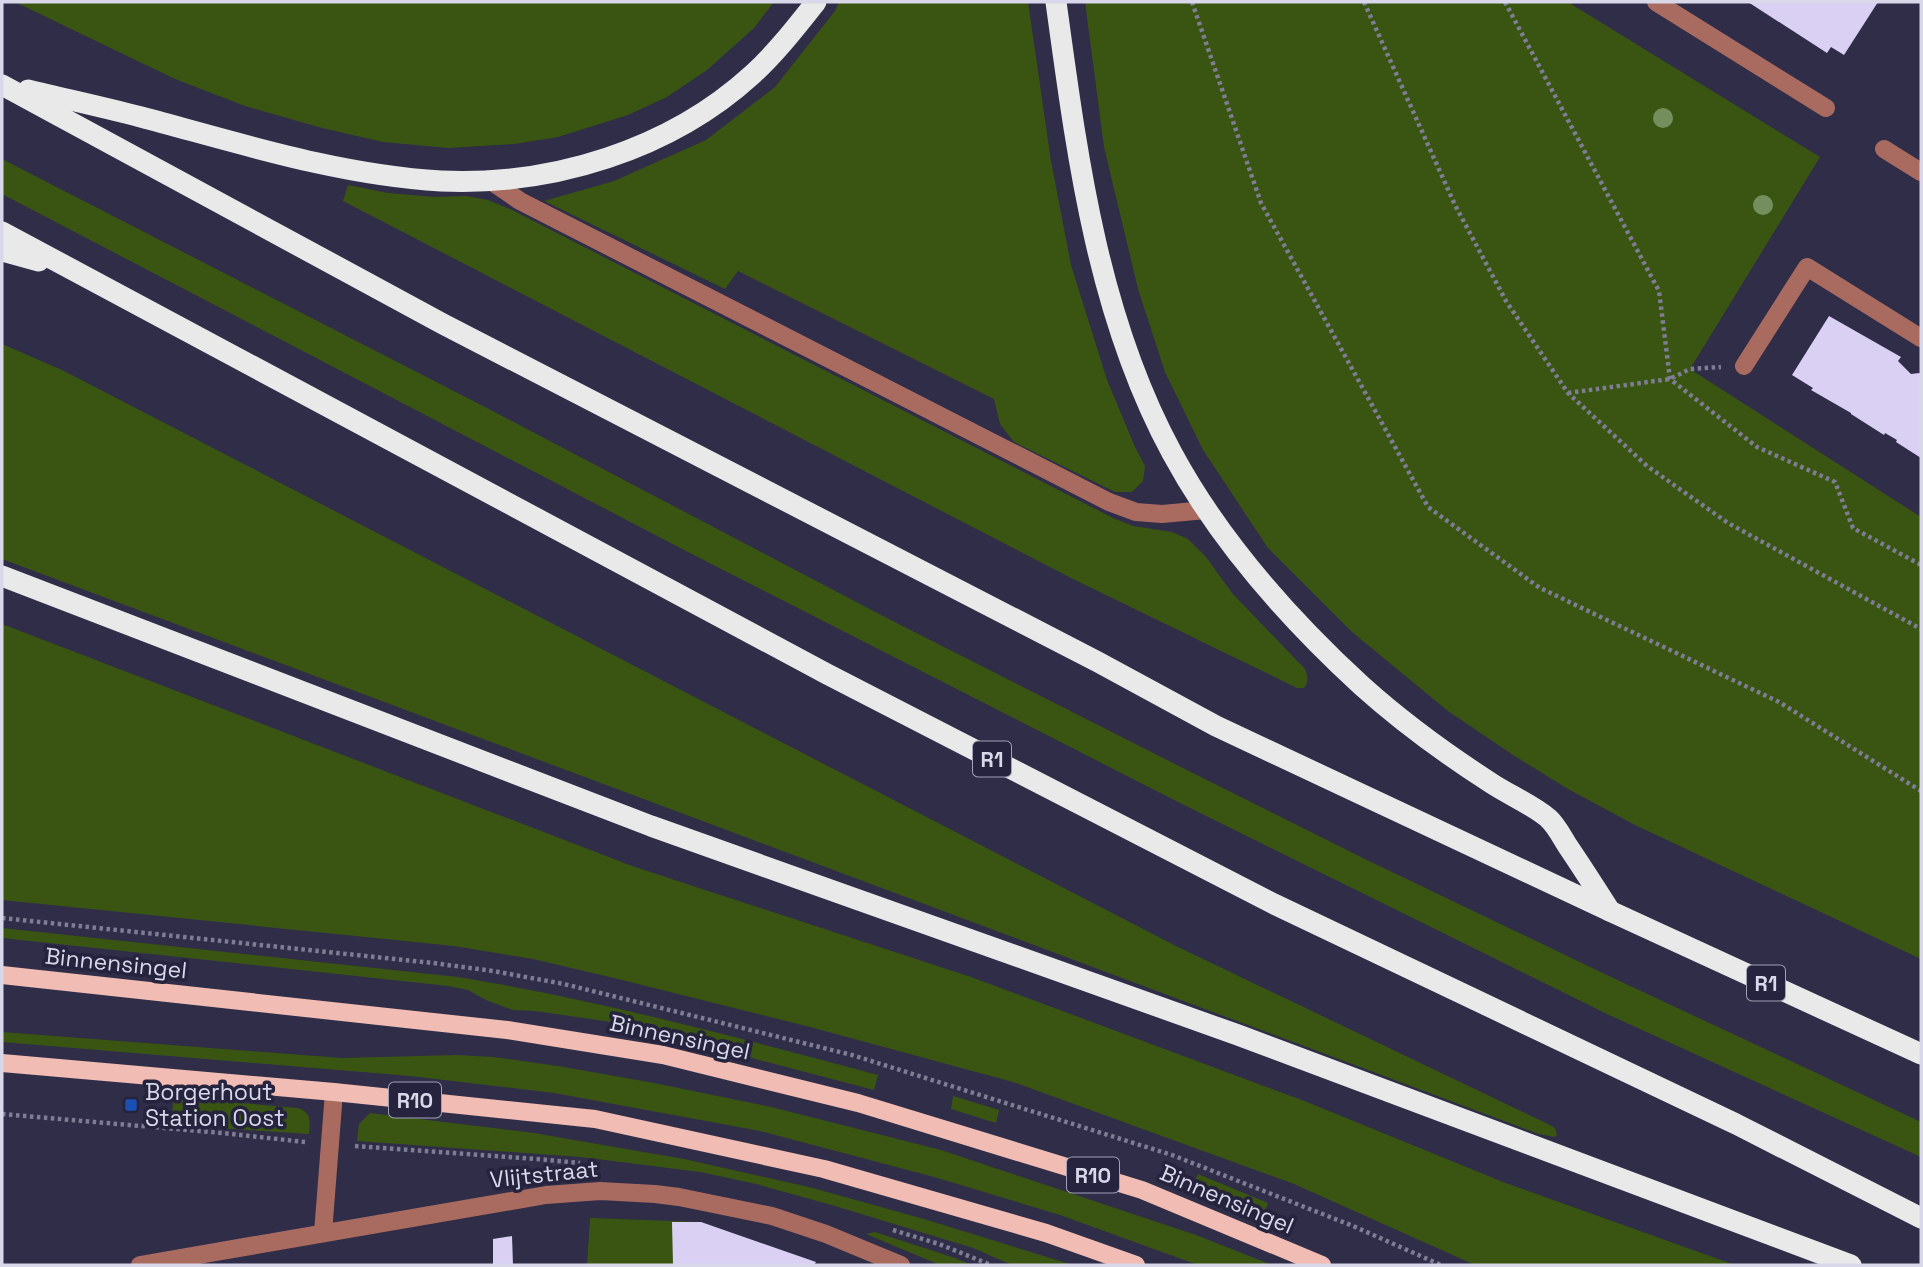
<svg xmlns="http://www.w3.org/2000/svg" width="1923" height="1267" viewBox="0 0 1923 1267" font-family="'Space Grotesk',sans-serif">
	<style>
		.green { fill: #3a5512 }
		.building { fill: #d9d0f3 }
		.lines { fill: none; stroke-linecap: round; stroke-linejoin: round }
		.path { stroke: #7e7d94; stroke-width: 4.5; stroke-dasharray: 3.5 3.5; stroke-linecap: butt }
		.minor { stroke: #a96b60; stroke-width: 18 }
		.major { stroke: #f0bcb3; stroke-width: 18 }
		.highway { stroke: #e9e9e9; stroke-width: 21 }
		.tree { fill: #748f5d }
		.transit-dot { fill: #1a4fb4; stroke: #25233d; stroke-width: 2.5 }
		.labels { text-anchor: middle; dominant-baseline: central; stroke-width: 7; stroke-linejoin: round; paint-order: stroke }
		.shield { fill: #25233d; stroke: #a2a2b6; stroke-width: 2 }
		.shield-label { font-size: 21px; font-weight: bold; fill: #d8d8ea }
		.street-label { font-size: 23px; fill: #d8d8ea; stroke: #25233d }
		.poi-label { font-size: 23px; fill: #d8d8ea; stroke: #25233d; text-anchor: start }
	</style>
	<rect width="100%" height="100%" fill="#2f2d48"/>
	<g class="green">
		<polygon points="15,2 774,2 754,28 707,70 667,97 628,115 558,137 514,144 448,148 383,142 322,128 245,106 175,79"/>
		<polygon points="839,2 1028,2 1051,161 1071,265 1107,380 1135,447 1145,466 1143,481 1132,492 1115,492 1014,442 1000,424 994,399 738,271 725,289 544,201 614,181 706,140 775,87 835,11"/>
		<polygon points="1085,2 1571,2 1571,4 1820,157 1690,369 1921,517 1921,959 1635,825 1568,789 1513,755 1448,711 1352,632 1268,548 1203,450 1165,372 1138,289 1104,147"/>
		<polygon points="2,159 485,407 881,615 1185,769 1367,860 1609,976 1921,1122 1921,1157 1607,1014 1180,803 686,551 2,194"/>
		<path d="M348,185L388,193L435,197L466,196L488,200L512,210L1111,517L1133,526L1172,532L1188,539L1206,557L1232,593L1305,669C1308,677 1309,682 1304,688H1297L1071,578L343,201Z"/>
		<polygon points="2,344 62,370 1176,946 1548,1124 1555,1128 1557,1135 1555,1137 1539,1134 2,559"/>
		<polygon points="2,624 632,866 971,977 1307,1102 1503,1182 1735,1265 1475,1265 1294,1184 1013,1082 810,1027 618,979 533,959 454,946 2,900"/>
		<path d="M2,928L458,977C600,1000 739,1038 878,1075L874,1090L755,1059L722,1044L632,1025L535,1011L513,1010L486,1000L468,990L448,986L2,938Z"/>
		<polygon points="2,1032 342,1058 457,1055 493,1057 558,1066 654,1083 767,1106 941,1150 1196,1235 1272,1265 1198,1265 1060,1215 934,1177 760,1131 554,1093 410,1076 2,1042"/>
		<polygon points="953,1096 999,1110 996,1123 951,1109"/>
		<path d="M173,1097L298,1108C312,1113 310,1121 309,1134L172,1125Z"/>
		<polygon points="370,1113 534,1133 684,1159 809,1187 924,1219 1073,1265 1012,1265 973,1248 835,1206 756,1184 700,1172 581,1157 357,1141 359,1124"/>
		<polygon points="1198,1174 1268,1203 1263,1216 1192,1188"/>
		<polygon points="590,1218 701,1222 819,1265 587,1265"/>
		<polygon points="875,1232 955,1258 971,1265 940,1265 866,1234"/>
	</g>
	<g class="building">
		<polygon points="1748,2 1878,2 1844,55 1831,47 1827,53"/>
		<polygon points="1829,316 1901,357 1898,361 1911,374 1919,373 1921,374 1921,458 1896,442 1897,440 1885,433 1884,435 1851,414 1851,413 1811,390 1813,388 1792,375"/>
		<polygon points="672,1222 701,1222 816,1262 814,1265 673,1265"/>
		<polygon points="512,1236 513,1265 493,1265 493,1239"/>
	</g>
	<g class="lines">
		<g class="path">
			<polyline points="1192,2 1261,203 1428,507 1540,588 1779,702 1921,791"/>
			<polyline points="1364,2 1455,205 1506,301 1568,393 1647,466 1728,523 1921,629"/>
			<polyline points="1505,2 1659,291 1670,379 1757,447 1835,482 1853,528 1921,565"/>
			<polyline points="1568,393 1670,379 1690,369 1721,367"/>
			<polyline points="2,918 433,963 493,971 564,984 852,1055 1172,1155 1353,1226 1441,1265"/>
			<polyline points="2,1114 222,1133 305,1142"/>
			<polyline points="355,1146 537,1159 580,1163"/>
			<polyline points="893,1230 939,1244 991,1265"/>
		</g>
		<g class="minor">
			<polyline points="1656,2 1826,108"/>
			<polyline points="1884,149 1921,172"/>
			<polyline points="488,179 520,201 1109,502 1136,512 1162,514 1206,510"/>
			<polyline points="1744,366 1807,267 1921,338"/>
			<polyline points="323,1233 334,1092"/>
			<polyline points="140,1265 546,1195 600,1191 655,1194 679,1197 772,1216 826,1234 901,1265"/>
		</g>
		<g class="major">
			<polyline points="2,975 507,1030 663,1055 858,1103 1142,1190 1322,1265"/>
			<polyline points="2,1063 334,1092 595,1119 824,1169 1046,1233 1136,1265"/>
		</g>
		<g class="highway">
			<path d="M1056,2C1077,155 1097,315 1172,453C1220,542 1288,618 1362,686C1402,722 1446,754 1491,783C1509,795 1531,804 1548,818C1556,825 1562,837 1567,845C1582,867 1596,889 1610,911"/>
			<polyline points="2,85 443,324 1098,662 1216,726 1612,912 1921,1054"/>
			<path d="M28,90C65,99 103,107 141,117C239,143 338,175 441,181C552,186 670,150 753,74C777,52 796,27 816,2"/>
			<polyline points="2,232 827,674 1274,904 1736,1124 1921,1218"/>
			<polyline points="2,251 39,261"/>
			<polyline points="2,576 651,826 1238,1035 1851,1265"/>
		</g>
	</g>
	<g class="tree">
		<circle cx="1663" cy="118" r="10"/>
		<circle cx="1763" cy="205" r="10"/>
	</g>
	<rect class="transit-dot" x="124" y="1098" width="14" height="14" rx="3.5"/>
	<g class="labels">
		<g class="shield">
			<rect x="973" y="741.5" width="38" height="35" rx="5"/>
			<rect x="1747" y="965.5" width="38" height="35" rx="5"/>
			<rect x="389" y="1082.5" width="52" height="35" rx="5"/>
			<rect x="1067" y="1157.5" width="52" height="35" rx="5"/>
		</g>
		<g class="shield-label">
			<text x="992" y="759">R1</text>
			<text x="1766" y="983">R1</text>
			<text x="415" y="1100">R10</text>
			<text x="1093" y="1175">R10</text>
		</g>
		<g class="street-label">
			<text transform="translate(116 963) rotate(6)">Binnensingel</text>
			<text transform="translate(680 1037) rotate(12)">Binnensingel</text>
			<text transform="translate(544 1174) rotate(-6)">Vlijtstraat</text>
			<text transform="translate(1227 1199) rotate(23)">Binnensingel</text>
		</g>
		<g class="poi-label">
			<text x="145" y="1092">Borgerhout<tspan x="145" dy="26">Station Oost</tspan></text>
		</g>
	</g>
	<rect width="1923" height="1267" fill="none" stroke="#d8d8ea" stroke-width="7"/>
</svg>
